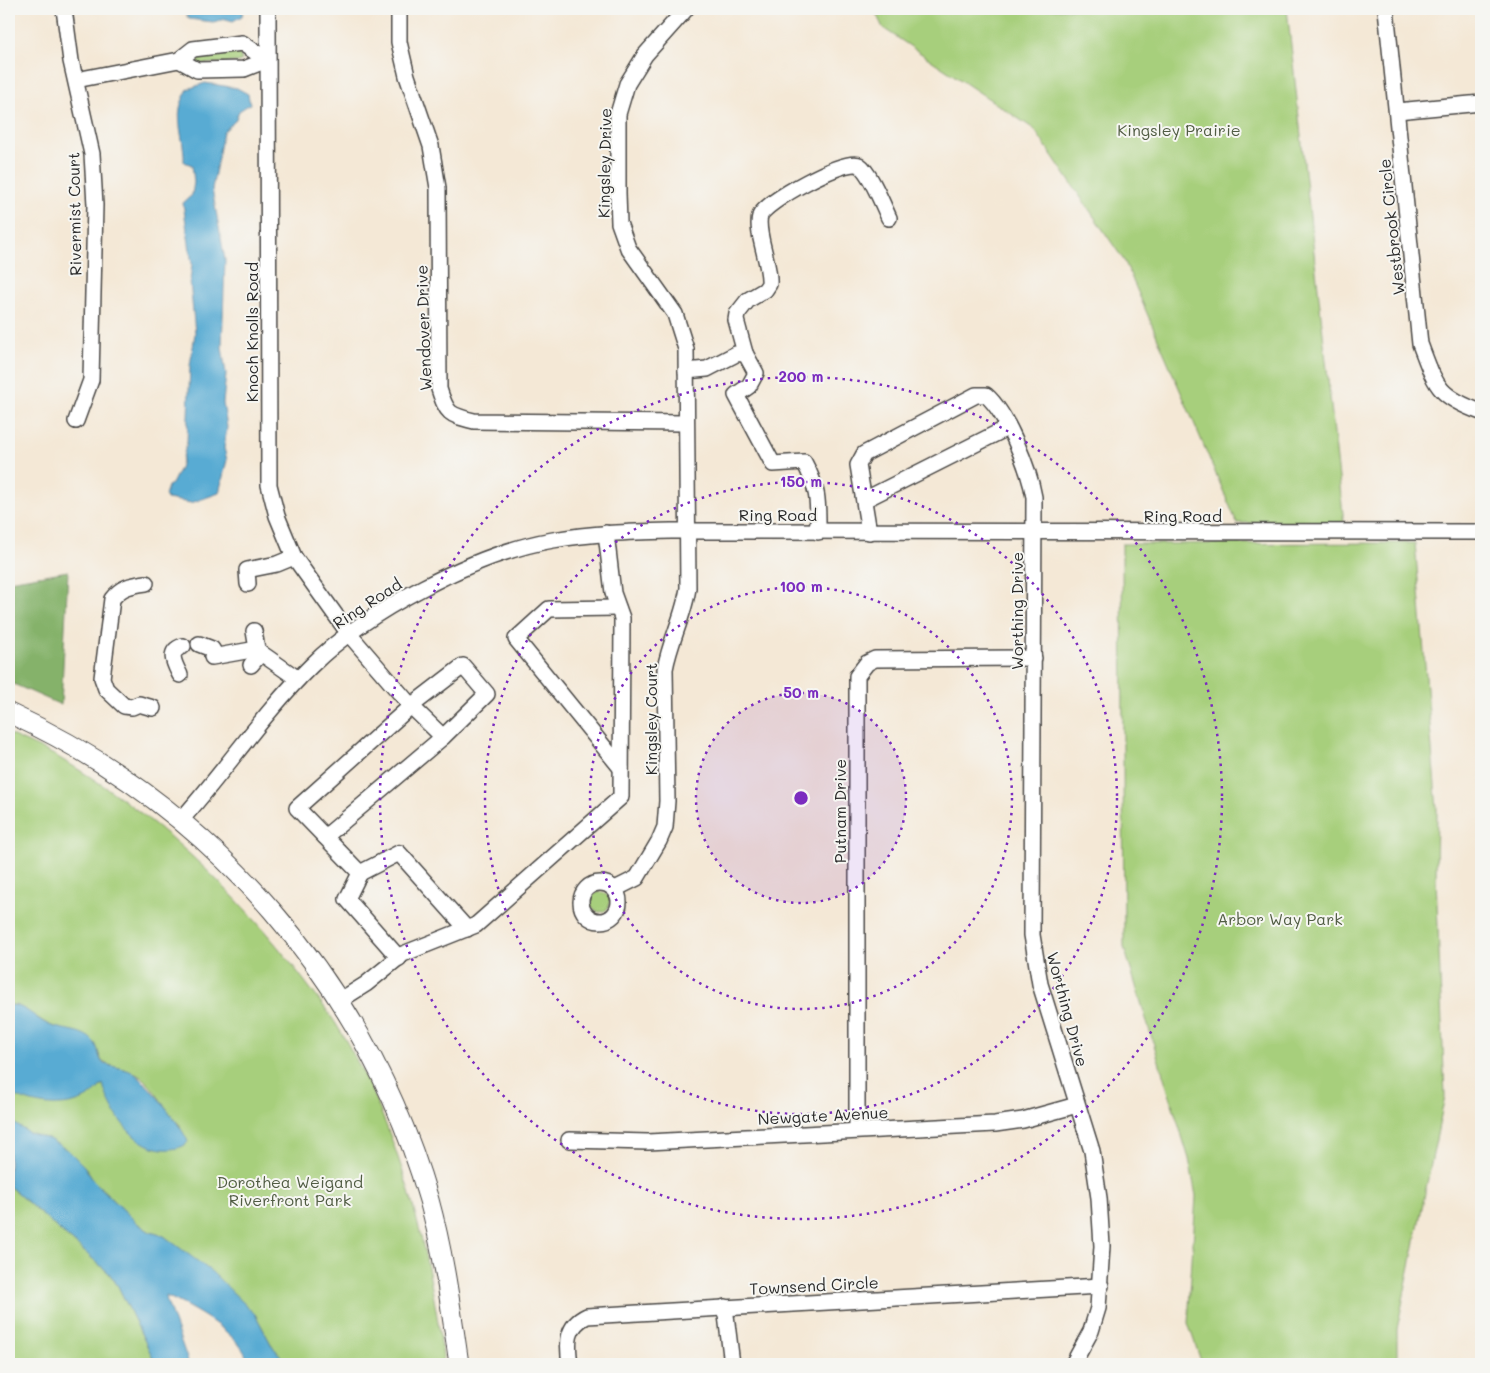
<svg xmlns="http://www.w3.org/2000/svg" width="1490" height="1373" viewBox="0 0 1490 1373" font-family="Mali,sans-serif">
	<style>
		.green { fill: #a7cf7b; stroke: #697d53 }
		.forest { fill: #85b26b; stroke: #586e4b }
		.water { fill: #58abd3; stroke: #426b7f }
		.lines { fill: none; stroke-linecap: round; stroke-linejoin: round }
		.minor-casing { stroke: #494745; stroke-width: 18 }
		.major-casing { stroke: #494745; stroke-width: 21 }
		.minor { stroke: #fff; stroke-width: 15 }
		.major { stroke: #fff; stroke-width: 19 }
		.ring { fill: none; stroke: #7b2cbf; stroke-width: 2.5; stroke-dasharray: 2.5 5 }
		.labels { text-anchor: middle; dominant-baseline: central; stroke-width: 4; stroke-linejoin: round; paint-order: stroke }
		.park-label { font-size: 16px; fill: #505c43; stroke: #f6f6f2 }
		.street-label { font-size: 16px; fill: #2b2b2b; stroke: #f6f6f2 }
		.centre { fill: #7b2cbf; stroke: #f6f6f2; stroke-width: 2.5 }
		.ring-label { font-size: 15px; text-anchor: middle; font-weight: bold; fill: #7b2cbf; stroke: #f6f6f2; stroke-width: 4; stroke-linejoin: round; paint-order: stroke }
	</style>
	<rect width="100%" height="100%" fill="#f6f6f2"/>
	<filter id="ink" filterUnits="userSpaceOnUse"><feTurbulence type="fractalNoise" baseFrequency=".02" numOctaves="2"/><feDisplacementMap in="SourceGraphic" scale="10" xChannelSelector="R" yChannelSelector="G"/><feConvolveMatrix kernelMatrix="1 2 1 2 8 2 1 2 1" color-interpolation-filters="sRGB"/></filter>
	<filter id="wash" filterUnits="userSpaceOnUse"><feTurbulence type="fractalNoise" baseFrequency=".0096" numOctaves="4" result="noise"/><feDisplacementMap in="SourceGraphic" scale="20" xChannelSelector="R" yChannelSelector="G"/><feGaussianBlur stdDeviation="1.12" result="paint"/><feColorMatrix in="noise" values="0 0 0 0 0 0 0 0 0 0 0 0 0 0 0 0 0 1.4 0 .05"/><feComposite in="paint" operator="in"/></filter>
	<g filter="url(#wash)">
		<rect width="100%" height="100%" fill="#f4e8d6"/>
		<g class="green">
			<polygon points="874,9 1287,9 1344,523 1237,523 1125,262 1034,129 883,28"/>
			<polygon points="238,51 242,60 238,62 201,64 194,61 193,57 195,54"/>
			<polygon points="1415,543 1437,810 1436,879 1445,1096 1397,1329 1397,1364 1202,1364 1188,1323 1196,1196 1189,1159 1124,947 1122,544"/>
			<path d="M9,734C24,741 41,748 56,756C152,811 237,891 303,979C314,994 327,1009 336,1024C399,1126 429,1247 444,1364H288L272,1346L255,1314L164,1236L150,1232L137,1223L93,1180L84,1166L49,1139L29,1133L9,1120V1090L84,1098L95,1092L104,1083L181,1126C165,1111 156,1087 138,1075C130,1070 104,1065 102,1061C99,1056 97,1048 95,1043L49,1025L17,1005H9Z"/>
			<circle cx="600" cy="902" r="10"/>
			<polygon points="9,1186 109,1273 118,1286 156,1364 9,1364"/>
		</g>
		<polygon class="forest" points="68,571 61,705 9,682 9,581"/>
		<g class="water">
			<polygon points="182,9 244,9 242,16 233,21 226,19 213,22 189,19"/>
			<path d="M205,83L237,88L248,94L250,104L239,111L235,121L223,132L212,189L225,260L222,347L226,374L223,403L227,427L224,448L227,460L219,493L191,503L167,499L165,495L168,486L172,484L180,468L187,442L190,366L195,333L190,281L192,264L183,203L192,195L194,182L192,165L184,162C185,144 177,126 180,108C181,102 185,95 188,89Z"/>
			<path d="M9,1005C26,1005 34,1018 49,1025C63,1031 84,1029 94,1042C99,1048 98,1058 103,1063C106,1066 125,1068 132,1072C145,1079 183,1127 188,1142C184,1147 178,1148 171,1149C137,1153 110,1113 103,1084C100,1086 98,1089 95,1092C72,1112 32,1107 9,1092Z"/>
			<path d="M9,1120L29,1133L49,1139L69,1151L84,1166L93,1180L137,1223L150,1232L164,1236L212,1272L255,1314L272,1346L288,1364H248C247,1337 189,1306 166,1296L167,1302L189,1364H156L118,1286L109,1273L9,1186Z"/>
		</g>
	</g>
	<g filter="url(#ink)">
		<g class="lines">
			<defs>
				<g id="minor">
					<polyline points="64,9 71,61 92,154 95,205 91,380 76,421"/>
					<polyline points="268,9 269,485 277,516 294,557 349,634 411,706 297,808 360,873 347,899 399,958"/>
					<path d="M399,9V42L407,76L431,146L438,188L439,389C447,414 449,415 474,421L685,423"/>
					<path d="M1386,9L1420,344C1436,386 1437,396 1481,412"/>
					<polyline points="179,60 197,70 244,69 267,60"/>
					<polyline points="76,80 179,60 193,49 242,43 267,60"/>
					<polyline points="1397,111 1481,103"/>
					<path d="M745,353L736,320L737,314L748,300L765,290L769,284C771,265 755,232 760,216C763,203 846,157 859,165C870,172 883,205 889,218"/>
					<path d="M686,371L707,369L736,354L745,353L756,373L749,386L736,395L773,464L804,462C819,490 818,501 818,532"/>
					<polyline points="864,500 1007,428"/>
					<path d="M869,532L858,465L864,454L976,395H986C1007,413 1029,469 1034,497L1032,935L1040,984L1092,1151L1099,1198L1102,1246L1098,1308L1091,1331L1073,1364"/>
					<path d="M146,583C131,585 121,587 112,599L102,678L106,689L124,706L132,707L139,704L153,708"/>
					<polyline points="248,584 247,570 277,564 294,557"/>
					<polyline points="618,608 549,609 516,639 621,768"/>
					<polyline points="254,631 257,649"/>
					<polyline points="199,644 212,649 216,656"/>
					<polyline points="212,657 257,649 261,653"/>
					<polyline points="251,665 261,653 298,679"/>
					<polygon points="463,666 487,694 443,737 411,706"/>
					<path d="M180,675C174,663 167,651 183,646"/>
					<path d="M181,820C226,770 263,713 311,666C366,611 476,553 553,540C592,533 631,532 671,531L1481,532"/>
					<polyline points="325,837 443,737"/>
					<polyline points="360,873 399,853 467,929"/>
					<circle cx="600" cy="902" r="19"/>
					<path d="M615,889L637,878L659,841L665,827L667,801L665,669C670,641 684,616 688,588L686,349L675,314L628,248L619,223L618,193V114L627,84L645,55L686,9"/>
					<polyline points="339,1001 366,984 403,954 476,925 621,797 622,618 613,593 606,533"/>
					<polyline points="857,1130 857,676 867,663 875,659 1034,658"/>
					<polyline points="569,1140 648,1142 995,1124 1023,1120 1077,1105"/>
					<polyline points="725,1307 732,1364"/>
					<path d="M570,1364C567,1343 566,1326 587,1316L1101,1286"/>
				</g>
				<path id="major" d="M9,713C213,807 366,983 429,1200C444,1254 451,1309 459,1364"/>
			</defs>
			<use href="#minor" class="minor-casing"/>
			<use href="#major" class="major-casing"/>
			<use href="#minor" class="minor"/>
			<use href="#major" class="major"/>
		</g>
	</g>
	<circle cx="801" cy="798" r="105" fill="#7b2cbf" fill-opacity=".12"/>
	<g class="ring">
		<circle cx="801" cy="798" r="105"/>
		<circle cx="801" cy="798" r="211"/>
		<circle cx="801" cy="798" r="316"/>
		<circle cx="801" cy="798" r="421"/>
	</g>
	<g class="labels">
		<g class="park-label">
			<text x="1179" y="129">Kingsley Prairie</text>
			<text x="1280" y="918">Arbor Way Park</text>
			<text x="290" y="1181">Dorothea Weigand<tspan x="290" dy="18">Riverfront Park</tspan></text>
		</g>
		<g class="street-label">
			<text transform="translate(604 163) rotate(-89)">Kingsley Drive</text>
			<text transform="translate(74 214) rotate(-91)">Rivermist Court</text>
			<text transform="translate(1391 227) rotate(-96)">Westbrook Circle</text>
			<text transform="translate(423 328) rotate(-92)">Wendover Drive</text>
			<text transform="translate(251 332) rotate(-90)">Knoch Knolls Road</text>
			<text x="778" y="514">Ring Road</text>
			<text x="1183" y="515">Ring Road</text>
			<text transform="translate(367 603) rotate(-33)">Ring Road</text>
			<text transform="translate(1016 611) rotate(-90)">Worthing Drive</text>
			<text transform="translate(650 719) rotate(-90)">Kingsley Court</text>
			<text transform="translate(839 811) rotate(-90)">Putnam Drive</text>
			<text transform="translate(1068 1009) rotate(75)">Worthing Drive</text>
			<text transform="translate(823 1115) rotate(-3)">Newgate Avenue</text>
			<text transform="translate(814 1285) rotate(-3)">Townsend Circle</text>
		</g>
	</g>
	<circle cx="801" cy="798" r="8" class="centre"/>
	<g class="ring-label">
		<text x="801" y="382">200 m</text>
		<text x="801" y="487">150 m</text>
		<text x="801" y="592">100 m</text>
		<text x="801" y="698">50 m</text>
	</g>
	<rect width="1490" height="1373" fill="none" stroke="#f6f6f2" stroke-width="30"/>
</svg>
